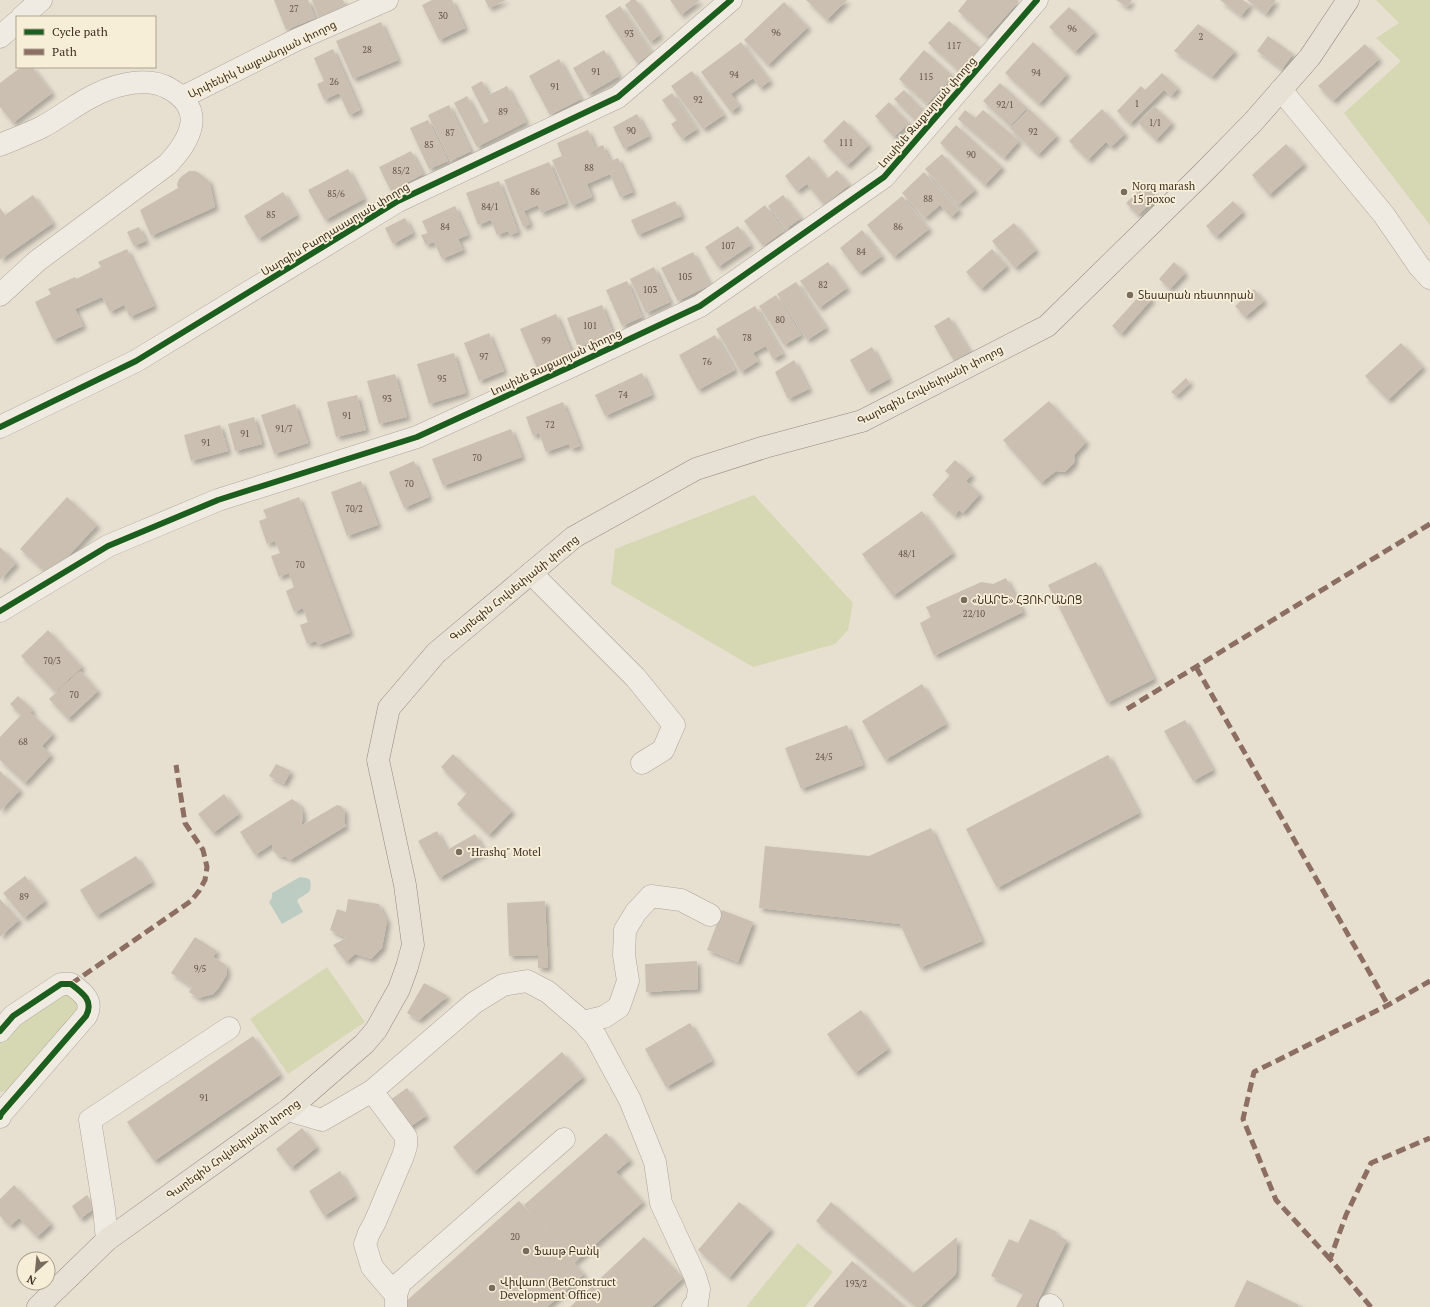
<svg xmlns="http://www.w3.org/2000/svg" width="1430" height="1307" viewBox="0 0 1430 1307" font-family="'PT Serif','Noto Sans Armenian',serif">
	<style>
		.green { fill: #d6d7b3 }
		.water { fill: #bcccc2 }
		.building { fill: #cbbfb2; filter: url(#shadow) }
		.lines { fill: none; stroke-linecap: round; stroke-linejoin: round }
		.minor-casing { stroke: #ada599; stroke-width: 23 }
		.major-casing { stroke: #928b80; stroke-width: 23 }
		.minor { stroke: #efebe3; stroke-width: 22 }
		.major { stroke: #e6e1d4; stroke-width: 22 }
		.quiet { stroke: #8d6e63; stroke-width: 5; stroke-dasharray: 10 5; stroke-linecap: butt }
		.cycleway-casing { stroke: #f7eed8; stroke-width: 8 }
		.cycleway { stroke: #1b5e20; stroke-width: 6 }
		.poi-dot { fill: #786c5e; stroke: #f7eed8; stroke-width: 1.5 }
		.labels { text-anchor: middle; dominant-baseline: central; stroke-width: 3.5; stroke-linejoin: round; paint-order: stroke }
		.number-label { font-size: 9px; fill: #605244 }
		.street-label { font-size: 11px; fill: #3d2e20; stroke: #f7eed8 }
		.poi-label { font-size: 11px; fill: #3d2e20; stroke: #f7eed8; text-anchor: start }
	</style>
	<defs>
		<filter id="shadow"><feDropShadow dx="3.5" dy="3.5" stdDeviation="2" flood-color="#0004"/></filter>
	</defs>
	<rect width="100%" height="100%" fill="#e7e0d1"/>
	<g class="green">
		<polygon points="1376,0 1430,0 1430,225 1344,113 1401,61 1376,38 1399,23"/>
		<polygon points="754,495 853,603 848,630 835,644 753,667 611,584 615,549"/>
		<polygon points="327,967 365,1022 288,1074 250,1019"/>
		<polygon points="69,993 81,1008 52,1043 6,1091 0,1092 0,1041 54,995"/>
		<polygon points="798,1243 833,1272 805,1307 746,1307"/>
	</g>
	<path class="water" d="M300,877L307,878L310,880C313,893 307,893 298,899L297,901L303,912L282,924L269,902L272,898V893Z"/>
	<g class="building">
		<polygon points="275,0 308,0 315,18 286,30 274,0"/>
		<polygon points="312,0 343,0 346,7 319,18"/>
		<polygon points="432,0 452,0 465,28 439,40 422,5"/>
		<polygon points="485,0 506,0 489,8"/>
		<polygon points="631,0 636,0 660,35 650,42 625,5"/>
		<polygon points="670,0 700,0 681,15"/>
		<polygon points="806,0 847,0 827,20"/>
		<polygon points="967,0 1017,0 1019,1 987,37 958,11"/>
		<polygon points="1116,0 1132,0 1127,7"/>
		<polygon points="1220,0 1243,0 1250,5 1241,16"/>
		<polygon points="1247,0 1276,0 1266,14"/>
		<polygon points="784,2 808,27 768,65 744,40"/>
		<polygon points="620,6 652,53 637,63 605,16"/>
		<polygon points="1069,7 1095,32 1075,52 1049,27"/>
		<polygon points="949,21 980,48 959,71 928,43"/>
		<polygon points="381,22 398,60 353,79 336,41"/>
		<polygon points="1198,24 1235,51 1212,77 1174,51"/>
		<polygon points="1268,36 1293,54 1282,69 1257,51"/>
		<polygon points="741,42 770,81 760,88 753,78 731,94 739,106 731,112 701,72"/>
		<polygon points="1033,42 1067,74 1039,104 1005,73"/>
		<polygon points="1365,44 1379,59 1333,101 1318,86"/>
		<polygon points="333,49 360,110 349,115 339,93 324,100 317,84 324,81 314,58"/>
		<polygon points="604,50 619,76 588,94 573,68"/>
		<polygon points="924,50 953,76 927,104 899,79"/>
		<polygon points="559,59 581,99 550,115 529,76"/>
		<polygon points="21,67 32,67 52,93 13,123 0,107 0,83"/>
		<polygon points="692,71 724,115 703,129 671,86"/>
		<polygon points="1162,73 1178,88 1171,96 1164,90 1130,124 1117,111 1141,86 1145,90"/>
		<polygon points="482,81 489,95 507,86 526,122 477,147 454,103 467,96 482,125 489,121 471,87"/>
		<polygon points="1000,83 1027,108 1010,126 983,101"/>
		<polygon points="904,90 925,112 916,121 894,99"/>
		<polygon points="672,93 697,129 682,139 671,124 677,120 662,100"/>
		<polygon points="889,102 909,123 894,137 875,116"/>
		<polygon points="449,105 471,151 450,161 428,115"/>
		<polygon points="1154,106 1172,123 1156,140 1138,123"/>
		<polygon points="1029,109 1057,136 1038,155 1010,128"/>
		<polygon points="1102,109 1125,134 1111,147 1106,142 1088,160 1069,141"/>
		<polygon points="965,110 975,118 983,110 1019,141 1004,158 958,119"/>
		<polygon points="637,114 649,136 624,149 613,127"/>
		<polygon points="428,120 448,161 429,169 410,128"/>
		<polygon points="844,120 869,145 847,166 823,141"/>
		<polygon points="956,125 1002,167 985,185 940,143"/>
		<polygon points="588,130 595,148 603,145 610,161 618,158 633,192 620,197 610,174 587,184 592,197 572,206 552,160 562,156 557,143"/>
		<polygon points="1286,144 1304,164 1269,195 1252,175"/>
		<polygon points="411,151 423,174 391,191 379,167"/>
		<polygon points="942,154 975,190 958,205 925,169"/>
		<polygon points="809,156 827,179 837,170 849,185 824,205 807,184 797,191 785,176"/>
		<polygon points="549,162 566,203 541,213 538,205 524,211 530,224 523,227 504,180"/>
		<polygon points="348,169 364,199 325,220 308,190"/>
		<polygon points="189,171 195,171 199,173 209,181 215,207 151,236 140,210 178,188 177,184 179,179 182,176"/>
		<polygon points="924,172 959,210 951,217 940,205 925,218 902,193"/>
		<polygon points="499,181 518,232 510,235 508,231 497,235 491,220 478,225 466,193"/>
		<polygon points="1145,184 1157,197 1138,215 1126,203"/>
		<polygon points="283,192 297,215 258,239 244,216"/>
		<polygon points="33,195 53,223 0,260 0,208 5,215"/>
		<polygon points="783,195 801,218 786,229 768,206"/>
		<polygon points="902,196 929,229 894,257 867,225"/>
		<polygon points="675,201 682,216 638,235 631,220"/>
		<polygon points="1233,201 1243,212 1216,237 1206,226"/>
		<polygon points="765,205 784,231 763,246 744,221"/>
		<polygon points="455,206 468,235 458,239 463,250 442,259 434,242 426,245 421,235 428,233 422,221"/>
		<polygon points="405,218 413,233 393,244 385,228"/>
		<polygon points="1014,223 1036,250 1015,268 992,241"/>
		<polygon points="738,226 751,245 718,267 705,247"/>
		<polygon points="139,227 146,241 134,246 127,232"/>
		<polygon points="862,230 882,256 859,273 840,248"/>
		<polygon points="127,249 154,306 130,317 124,305 110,312 102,297 75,309 83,326 53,340 35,302 51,294 48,289 75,277 76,279 101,267 98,262"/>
		<polygon points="992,249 1007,266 981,289 966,272"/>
		<polygon points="693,252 710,285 678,301 661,268"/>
		<polygon points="828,262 847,288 819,308 800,281"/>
		<polygon points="1174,262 1185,273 1170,289 1159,279"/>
		<polygon points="654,267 670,302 646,313 630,279"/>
		<polygon points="627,281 642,317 622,326 606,290"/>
		<polygon points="796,282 826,328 807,340 777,294"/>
		<polygon points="1254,289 1264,301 1245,317 1235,306"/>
		<polygon points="1143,292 1152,299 1121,334 1112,326"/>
		<polygon points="776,295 801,335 784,345 759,306"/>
		<polygon points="602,305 613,334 578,347 567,318"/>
		<polygon points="755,306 783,354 773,359 766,346 753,353 758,361 741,372 716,329"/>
		<polygon points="556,314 572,353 537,368 520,329"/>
		<polygon points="949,317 970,352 954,361 934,326"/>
		<polygon points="489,333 504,371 479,381 464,343"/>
		<polygon points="715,335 735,370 698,390 679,355"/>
		<polygon points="1401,343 1423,367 1388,400 1365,376"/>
		<polygon points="872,347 889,379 867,391 850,360"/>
		<polygon points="454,353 466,393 429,404 417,364"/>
		<polygon points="794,360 809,389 788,399 775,372"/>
		<polygon points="642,373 652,395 605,416 595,395"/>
		<polygon points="395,374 407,417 379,424 367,381"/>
		<polygon points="1186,378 1190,383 1176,396 1171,392"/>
		<polygon points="357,395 366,430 336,437 327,402"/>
		<polygon points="1049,401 1086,442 1075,454 1074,463 1065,472 1056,471 1041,483 1003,440"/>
		<polygon points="563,402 580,446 571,449 569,444 546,452 539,433 533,436 526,417"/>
		<polygon points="295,404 308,443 274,454 261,415"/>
		<polygon points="254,417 262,444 235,451 228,424"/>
		<polygon points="220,425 228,451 191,461 184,435"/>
		<polygon points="511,429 522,457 443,486 432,459"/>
		<polygon points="955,460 972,475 966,481 980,494 963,513 959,510 955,516 932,495 950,475 945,471"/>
		<polygon points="414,461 429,497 404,508 389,472"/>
		<polygon points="361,481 378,525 347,536 331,492"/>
		<polygon points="67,497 97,525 50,576 20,549"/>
		<polygon points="299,497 350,633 318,645 316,641 307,644 300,625 308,622 303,608 294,612 286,591 294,587 289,573 279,577 271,556 280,553 275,541 267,544 259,521 267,518 263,510"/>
		<polygon points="922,511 953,553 893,596 862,554"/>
		<polygon points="0,547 16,563 0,580"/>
		<polygon points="1096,562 1154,679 1107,703 1048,585"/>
		<polygon points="1006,578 1023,612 934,656 920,623 931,617 926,607 981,582 993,584"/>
		<polygon points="48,630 82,667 55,692 21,656"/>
		<polygon points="80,671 98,691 68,719 49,699"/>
		<polygon points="922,684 946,724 885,760 862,721"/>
		<polygon points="18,696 33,710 30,712 53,734 42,746 51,755 25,783 0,760 0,737 21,715 10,704"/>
		<polygon points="1185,720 1213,770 1193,781 1164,731"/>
		<polygon points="847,725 863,765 801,789 785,748"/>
		<polygon points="453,754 512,811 489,835 457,804 467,793 441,767"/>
		<polygon points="1108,755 1139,813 997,888 966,829"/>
		<polygon points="276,764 291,771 284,784 269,776"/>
		<polygon points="0,771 20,790 0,811"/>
		<polygon points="224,794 239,814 213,833 198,814"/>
		<polygon points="292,799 299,804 302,810 303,818 301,826 337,805 341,806 344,810 345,816 344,823 346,826 290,860 286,857 280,856 275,853 272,847 272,844 255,855 240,832"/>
		<polygon points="931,828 982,941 920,968 900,924 759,908 765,846 869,856"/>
		<polygon points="437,831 447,850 475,834 485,852 439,878 418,841"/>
		<polygon points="136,856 152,882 96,916 80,890"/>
		<polygon points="25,876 45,901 24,918 3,893"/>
		<polygon points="0,899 19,920 0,937"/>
		<polygon points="348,899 379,904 387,921 382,948 371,959 355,954 346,962 333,945 346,938 330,930 337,909 346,912"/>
		<polygon points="545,901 548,968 538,968 538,955 509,956 507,903"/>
		<polygon points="722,910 753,922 738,962 707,950"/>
		<polygon points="195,937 217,951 213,957 226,965 227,974 218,989 213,994 198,998 189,992 192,987 171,973"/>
		<polygon points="697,961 698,989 646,992 645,964"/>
		<polygon points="424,983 448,996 419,1020 407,1013"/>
		<polygon points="861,1010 888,1049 855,1073 827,1034"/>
		<polygon points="690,1023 712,1061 666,1087 645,1049"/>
		<polygon points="253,1036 280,1075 154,1161 127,1122"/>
		<polygon points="562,1052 583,1077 474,1172 453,1147"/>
		<polygon points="407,1088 426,1116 408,1128 390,1100"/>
		<polygon points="302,1128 317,1147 291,1168 276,1149"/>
		<polygon points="606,1133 630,1160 616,1172 643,1202 575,1262 524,1205"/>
		<polygon points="340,1171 355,1196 324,1216 309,1191"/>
		<polygon points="14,1185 51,1224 37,1237 19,1218 10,1226 0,1216 0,1199"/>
		<polygon points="87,1195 95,1208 80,1219 72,1206"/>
		<polygon points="519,1201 584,1274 547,1307 406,1307 403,1304"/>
		<polygon points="739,1202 771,1229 729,1278 698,1250"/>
		<polygon points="831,1202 913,1273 957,1237 956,1274 921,1307 916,1307 816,1221"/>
		<polygon points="1030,1219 1057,1232 1056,1235 1067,1240 1035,1307 1016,1307 1024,1292 991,1276 1009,1239 1018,1243"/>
		<polygon points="644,1237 683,1278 652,1307 570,1307"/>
		<polygon points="852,1261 906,1307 813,1307"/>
		<polygon points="1247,1280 1299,1305 1298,1307 1234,1307"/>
	</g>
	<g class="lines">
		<defs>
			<g id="minor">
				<polyline points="22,17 41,0"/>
				<polyline points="0,37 17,22"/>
				<polyline points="1281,90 1384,215 1419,266 1430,278"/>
				<polyline points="183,97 296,40 387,0"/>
				<path d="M0,145C14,139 28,134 42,127C61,117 77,103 97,94C117,84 149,76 170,89C179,94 186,100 190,110C197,130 180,151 168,164L37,261L0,295"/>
				<polyline points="0,427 136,361 398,201 618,97 731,0"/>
				<polyline points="531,573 635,677 674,725 663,750 642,763"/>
				<polyline points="0,611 108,546 218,500 417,437 572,366 700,306 884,177 1037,0"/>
				<polyline points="583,1022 604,1017 619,1007 628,981 624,955 625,930 636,912 651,896 681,900 710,915"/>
				<path d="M0,1031L13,1016L61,984H71C83,993 94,1001 86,1016L1,1114L0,1117"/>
				<polyline points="372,1091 406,1137 406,1146 403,1156 375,1222 369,1233 365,1244 372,1267 396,1295"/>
				<polyline points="288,1110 322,1120 372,1091 474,1003 503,985 527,981 548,992 583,1022 596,1037 630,1100 655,1162 661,1203 695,1276 699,1289 697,1303 693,1307"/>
				<polyline points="107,1240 104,1209 90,1120 229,1028"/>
				<polyline points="1050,1305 1052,1307"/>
				<polyline points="396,1307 396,1295 400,1283 564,1139"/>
			</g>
			<polyline id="major" points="38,1307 107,1240 288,1110 364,1044 376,1030 399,989 407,967 413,945 405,885 378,760 389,708 436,653 574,537 696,469 765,447 862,421 1047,326 1201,175 1253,122 1310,57 1348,0"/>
		</defs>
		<use href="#minor" class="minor-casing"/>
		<use href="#major" class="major-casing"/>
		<use href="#minor" class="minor"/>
		<use href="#major" class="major"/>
		<g class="quiet">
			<polyline points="1196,667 1388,1005"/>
			<polyline points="1127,709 1430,524"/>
			<polyline points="71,984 191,901 199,891 205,880 207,867 203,850 185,823 176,765"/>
			<polyline points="1330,1259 1276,1200 1243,1119 1254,1072 1388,1005 1430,981"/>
			<polyline points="1371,1307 1330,1259 1346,1215 1371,1163 1430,1138"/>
		</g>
		<defs>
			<g id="cycleway">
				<polyline points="0,427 136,361 398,201 618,97 731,0"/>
				<polyline points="0,611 108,546 218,500 417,437 572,366 700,306 884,177 1037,0"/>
				<path d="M0,1031L13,1016L61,984H71C83,993 94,1001 86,1016L1,1114L0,1117"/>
			</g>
		</defs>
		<use href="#cycleway" class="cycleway-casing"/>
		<use href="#cycleway" class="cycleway"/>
	</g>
	<g class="poi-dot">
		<circle cx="1124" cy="192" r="4"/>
		<circle cx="1130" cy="295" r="4"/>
		<circle cx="964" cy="600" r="4"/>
		<circle cx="459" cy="852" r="4"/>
		<circle cx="526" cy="1251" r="4"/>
		<circle cx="492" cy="1288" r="4"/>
	</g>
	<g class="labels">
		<g class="number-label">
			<text x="294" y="9">27</text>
			<text x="443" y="16">30</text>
			<text x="1072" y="29">96</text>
			<text x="776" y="33">96</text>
			<text x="629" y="34">93</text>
			<text x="1201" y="37">2</text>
			<text x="954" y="46">117</text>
			<text x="367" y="50">28</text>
			<text x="596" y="72">91</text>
			<text x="1036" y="73">94</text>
			<text x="734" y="75">94</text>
			<text x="926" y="77">115</text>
			<text x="334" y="82">26</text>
			<text x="555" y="87">91</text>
			<text x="698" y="100">92</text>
			<text x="1137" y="104">1</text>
			<text x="1005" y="105">92/1</text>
			<text x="503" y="112">89</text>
			<text x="1155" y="123">1/1</text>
			<text x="631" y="131">90</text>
			<text x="1033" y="132">92</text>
			<text x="450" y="133">87</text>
			<text x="846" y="143">111</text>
			<text x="429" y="145">85</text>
			<text x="971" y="155">90</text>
			<text x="589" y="168">88</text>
			<text x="401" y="171">85/2</text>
			<text x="535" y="192">86</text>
			<text x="336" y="194">85/6</text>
			<text x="928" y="199">88</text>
			<text x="490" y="207">84/1</text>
			<text x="271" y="215">85</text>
			<text x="445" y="227">84</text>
			<text x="898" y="227">86</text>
			<text x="728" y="246">107</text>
			<text x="861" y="252">84</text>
			<text x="685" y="277">105</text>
			<text x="823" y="285">82</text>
			<text x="650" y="290">103</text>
			<text x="780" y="320">80</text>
			<text x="590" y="326">101</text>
			<text x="747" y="338">78</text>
			<text x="546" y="341">99</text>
			<text x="484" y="357">97</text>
			<text x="707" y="362">76</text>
			<text x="442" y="379">95</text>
			<text x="623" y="395">74</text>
			<text x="387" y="399">93</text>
			<text x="347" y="416">91</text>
			<text x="550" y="425">72</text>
			<text x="284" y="429">91/7</text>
			<text x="245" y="434">91</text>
			<text x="206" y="443">91</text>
			<text x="477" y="458">70</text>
			<text x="409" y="484">70</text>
			<text x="354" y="509">70/2</text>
			<text x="907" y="554">48/1</text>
			<text x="300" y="565">70</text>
			<text x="974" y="614">22/10</text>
			<text x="52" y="661">70/3</text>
			<text x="74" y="695">70</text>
			<text x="23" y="742">68</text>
			<text x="824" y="757">24/5</text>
			<text x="24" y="897">89</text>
			<text x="200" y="969">9/5</text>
			<text x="204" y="1098">91</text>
			<text x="515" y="1237">20</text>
			<text x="856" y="1284">193/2</text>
		</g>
		<g class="street-label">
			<text transform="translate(262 59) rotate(-26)">Արփենիկ Նալբանդյան փողոց</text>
			<text transform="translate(927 112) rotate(-49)">Լուսինե Զաքարյան փողոց</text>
			<text transform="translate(335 229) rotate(-31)">Սարգիս Բաղդասարյան փողոց</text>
			<text transform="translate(556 362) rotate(-25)">Լուսինե Զաքարյան փողոց</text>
			<text transform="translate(930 385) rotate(-27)">Գարեգին Հովսեփյանի փողոց</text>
			<text transform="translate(514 588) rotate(-39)">Գարեգին Հովսեփյանի փողոց</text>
			<text transform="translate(233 1149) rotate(-36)">Գարեգին Հովսեփյանի փողոց</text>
		</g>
		<g class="poi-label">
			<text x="1132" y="186">Norq marash<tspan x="1132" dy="13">15 poxoc</tspan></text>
			<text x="1138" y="295">Տեսարան ռեստորան</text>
			<text x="972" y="600">«ՆԱՐԵ» ՀՅՈՒՐԱՆՈՑ</text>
			<text x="467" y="852">"Hrashq" Motel</text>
			<text x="534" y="1251">Ֆասթ Բանկ</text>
			<text x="500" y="1282">Վիվառո (BetConstruct<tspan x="500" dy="13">Development Office)</tspan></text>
		</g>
	</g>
	<rect x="16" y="16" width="140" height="52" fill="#f7eed8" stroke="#ada18e"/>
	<rect x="24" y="29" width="20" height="6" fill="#1b5e20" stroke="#ada18e"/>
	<text x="52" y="36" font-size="12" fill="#3d2e20">Cycle path</text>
	<rect x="24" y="49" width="20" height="6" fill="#8d6e63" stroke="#ada18e"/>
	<text x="52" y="56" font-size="12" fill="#3d2e20">Path</text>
	<g transform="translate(36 1271) rotate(207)"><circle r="19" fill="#f7eed8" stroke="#ada18e"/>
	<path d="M0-3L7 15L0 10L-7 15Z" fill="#786c5e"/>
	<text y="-6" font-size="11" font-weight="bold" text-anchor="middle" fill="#3d2e20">N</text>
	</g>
</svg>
